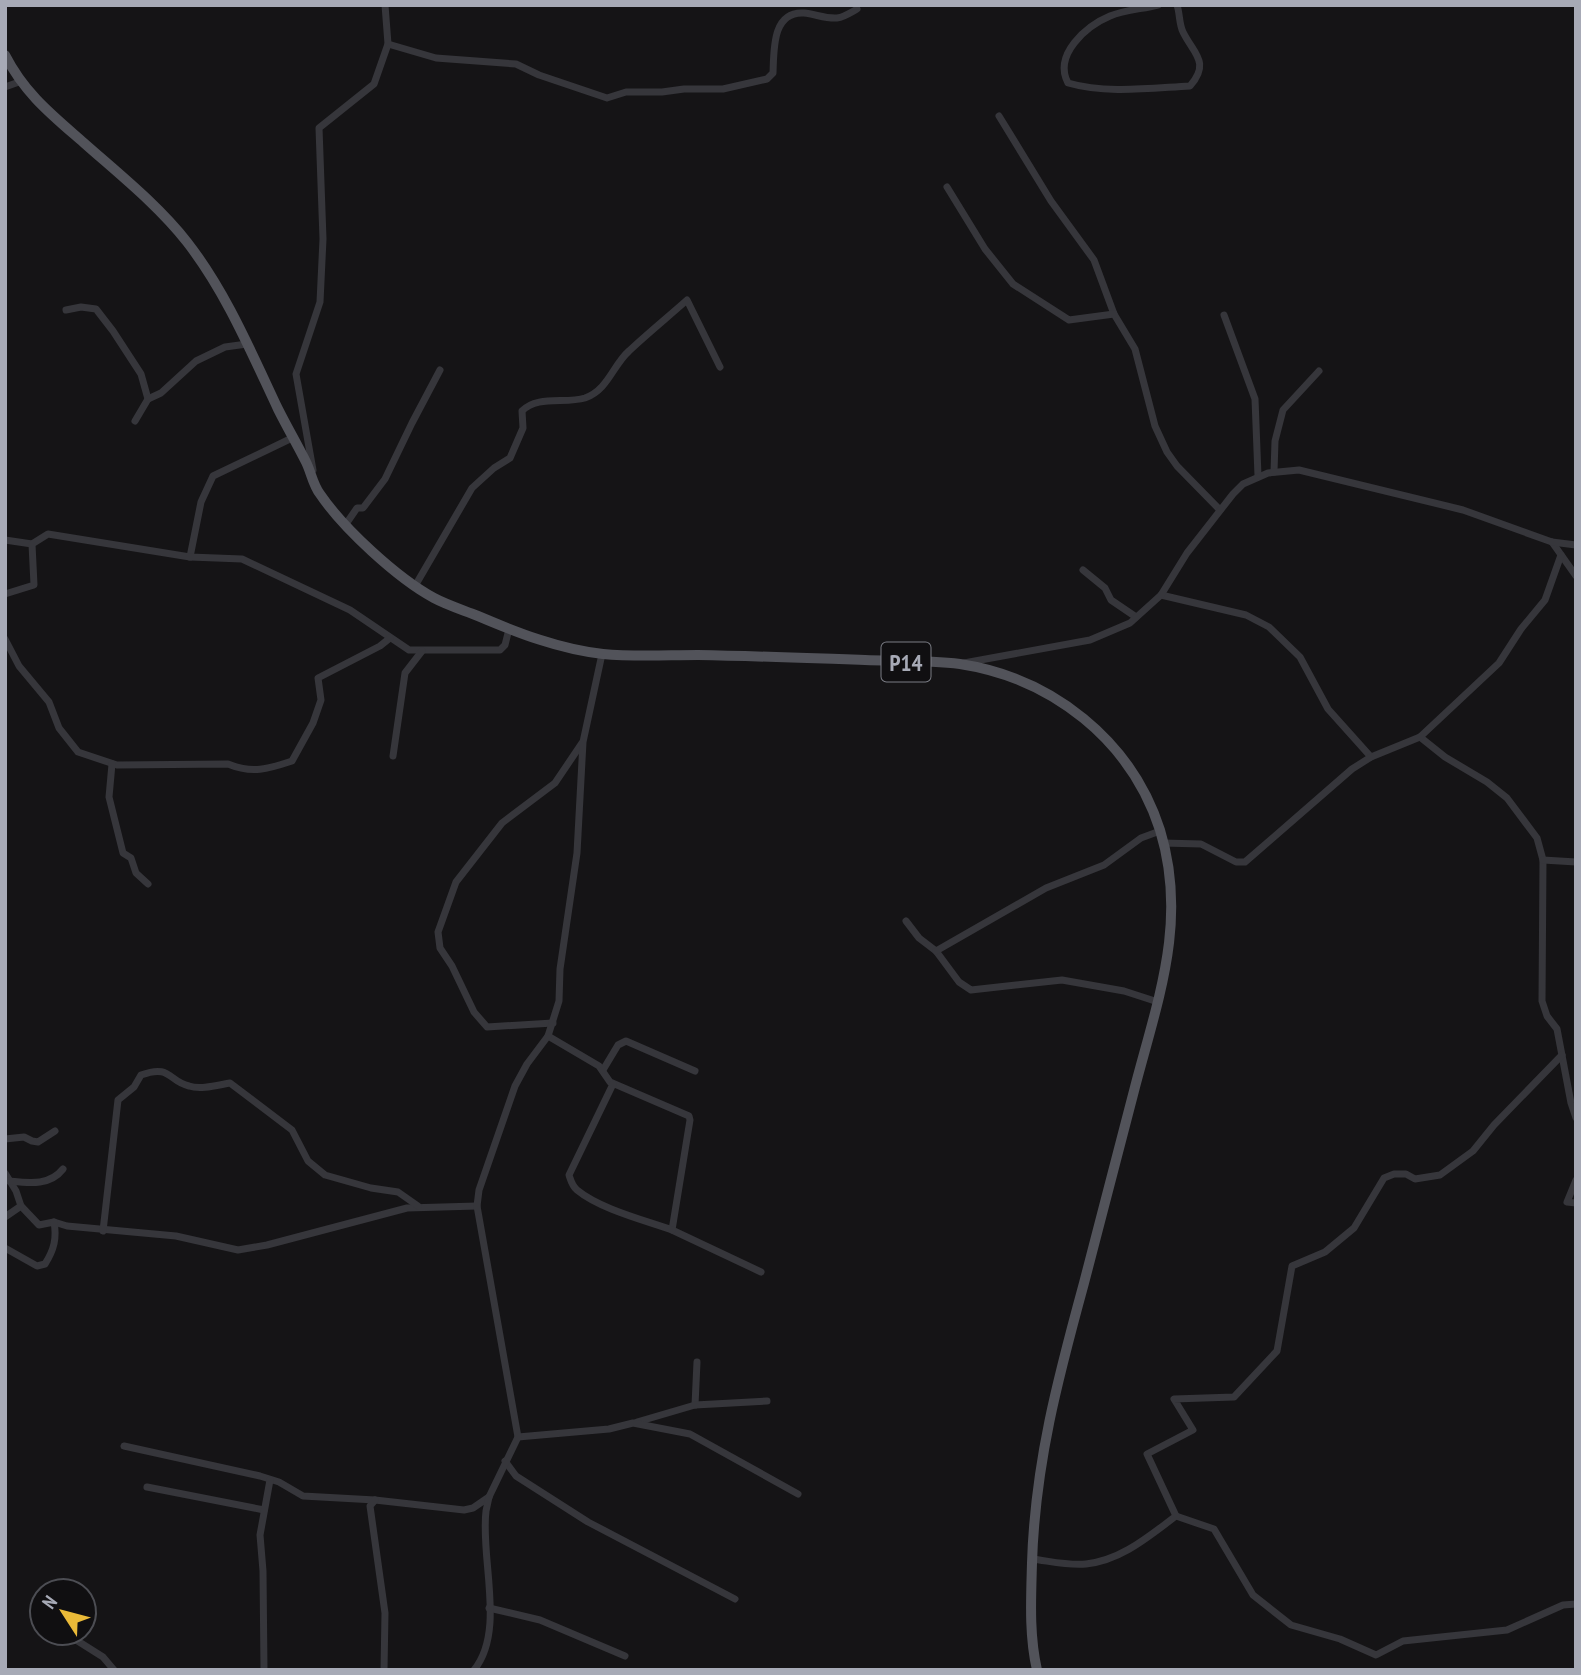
<svg xmlns="http://www.w3.org/2000/svg" width="1581" height="1675" viewBox="0 0 1581 1675" font-family="'PT Sans Narrow',sans-serif">
	<style>
		.lines { fill: none; stroke-linecap: round; stroke-linejoin: round }
		.street { stroke: #36363b; stroke-width: 7 }
		.primary { stroke: #52535a; stroke-width: 10 }
		.labels { text-anchor: middle; dominant-baseline: central; stroke-width: 7; stroke-linejoin: round; paint-order: stroke }
		.shield { fill: #100f11; stroke: #7a7c84; stroke-width: 2 }
		.shield-label { font-size: 23px; font-weight: bold; fill: #a7aab6 }
	</style>
	<rect width="100%" height="100%" fill="#151416"/>
	<g class="lines">
		<g class="street">
			<path d="M1158,5C1142,9 1124,10 1110,16C1086,26 1053,55 1068,83C1106,94 1151,88 1190,86C1211,62 1193,53 1183,32C1179,24 1180,14 1177,5"/>
			<path d="M388,44L436,58L516,64L539,75L607,98L626,92H662L684,89H723L767,79L773,73C774,50 772,11 804,13C815,14 826,19 837,18C844,17 850,13 857,9"/>
			<polyline points="5,87 19,82"/>
			<polyline points="999,116 1051,201 1094,260 1114,314 1135,349 1155,426 1167,452 1177,466 1220,510"/>
			<polyline points="947,187 985,249 1013,284 1069,320 1114,314"/>
			<polyline points="66,310 81,307 96,309 113,331 141,374 148,399"/>
			<polyline points="1224,315 1255,399 1258,476"/>
			<polyline points="135,421 148,399 161,393 196,361 225,347 247,344"/>
			<polyline points="313,470 296,374 320,302 323,239 319,128 374,84 388,44 385,5"/>
			<polyline points="1274,472 1275,441 1283,410 1319,371"/>
			<polyline points="346,524 357,508 363,508 385,479 412,423 440,370"/>
			<polyline points="5,540 32,544"/>
			<polyline points="1552,542 1576,576"/>
			<polyline points="190,557 201,502 213,476 292,438"/>
			<polyline points="1083,570 1105,588 1111,600 1136,617"/>
			<path d="M415,586L472,488L494,468L510,458L523,428L522,411C537,395 565,404 585,398C608,390 613,365 629,351C648,333 668,317 687,300L720,367"/>
			<polyline points="5,594 34,585 32,544 48,534 190,557 242,559 350,610 409,650 500,650 505,645 509,629"/>
			<polyline points="1161,595 1246,615 1269,627 1300,657 1328,709 1371,757"/>
			<path d="M5,639L19,666L49,702L59,728L78,752L117,765L228,764C252,774 268,769 292,761L313,723L321,700L318,678L380,646L390,638"/>
			<polyline points="964,663 1090,640 1130,623 1161,595 1187,553 1233,494 1243,484 1268,473 1299,470 1463,510 1552,542 1576,545"/>
			<polyline points="1420,737 1445,757 1487,782 1507,798 1537,838 1543,860 1542,1001 1547,1016 1557,1029 1571,1103 1576,1118"/>
			<polyline points="393,756 405,673 422,651"/>
			<polyline points="112,764 109,797 123,853 131,858 136,873 148,884"/>
			<polyline points="1163,843 1201,844 1236,862 1245,862 1352,769 1371,757 1420,737 1499,663 1521,629 1545,600 1561,555"/>
			<polyline points="1543,860 1576,862"/>
			<polyline points="906,921 919,938 936,951 959,982 971,990 1062,980 1124,991 1158,1002"/>
			<polyline points="936,951 1046,888 1104,865 1141,838 1160,831"/>
			<polyline points="553,1023 487,1027 474,1012 452,966 440,948 438,932 456,882 502,823 555,783 582,743"/>
			<polyline points="548,1036 599,1066 610,1082 689,1116 690,1120 672,1230 761,1272"/>
			<polyline points="603,1070 618,1045 626,1041 695,1071"/>
			<path d="M613,1084L569,1175C571,1181 572,1186 577,1190C600,1209 644,1220 672,1230"/>
			<polyline points="5,1139 24,1137 32,1141 38,1142 55,1131"/>
			<polyline points="5,1173 16,1191 21,1206 39,1225 54,1222 67,1226 176,1236 238,1250 267,1245 407,1208 477,1206"/>
			<polyline points="1576,1180 1567,1202 1576,1203"/>
			<path d="M9,1181C29,1183 50,1186 63,1169"/>
			<polyline points="5,1217 21,1206"/>
			<path d="M103,1231L118,1100L134,1087L141,1075C171,1064 168,1081 189,1086C201,1090 218,1085 230,1083L292,1130L308,1161L325,1175L371,1188L398,1192L418,1206"/>
			<path d="M5,1248L37,1266L45,1264C54,1250 57,1238 54,1222"/>
			<polyline points="695,1405 697,1362"/>
			<polyline points="637,1422 695,1405 767,1401"/>
			<polyline points="518,1437 609,1429 633,1423 690,1434 798,1494"/>
			<polyline points="124,1446 260,1476 279,1482 303,1496 375,1500 464,1510 473,1508 489,1497"/>
			<polyline points="505,1461 516,1476 588,1522 735,1599"/>
			<polyline points="147,1487 264,1510"/>
			<polyline points="375,1500 370,1506 385,1613 384,1670"/>
			<polyline points="1176,1516 1214,1529 1253,1595 1291,1625 1340,1639 1376,1655 1403,1641 1507,1630 1563,1605 1576,1604"/>
			<path d="M1032,1559C1049,1561 1069,1566 1086,1564C1122,1560 1149,1536 1176,1516L1147,1454L1193,1430L1174,1399L1234,1397L1277,1351L1292,1266L1325,1252L1354,1228L1384,1178L1394,1174H1406L1415,1179L1440,1175L1473,1151L1494,1125L1562,1055"/>
			<polyline points="489,1608 540,1620 625,1656"/>
			<polyline points="65,1633 103,1657 114,1670"/>
			<polyline points="264,1670 263,1571 260,1535 270,1480"/>
			<path d="M474,1670C506,1631 480,1558 486,1511L489,1497L518,1437L477,1206L479,1190L515,1086L527,1064L548,1036L559,1001L560,969L577,853L583,742L602,654"/>
		</g>
		<path class="primary" d="M5,55C25,94 52,115 84,143C119,174 158,205 187,242C226,292 251,352 278,409C287,427 297,444 306,462C311,472 313,485 320,494C343,528 397,578 434,598C447,605 463,610 478,616C518,633 559,649 603,654C634,657 667,655 698,655C754,656 809,658 865,660C896,661 929,660 960,664C1052,678 1131,740 1160,830C1188,921 1158,999 1135,1087C1118,1152 1101,1217 1084,1283C1058,1378 1035,1464 1032,1563C1031,1599 1029,1635 1037,1670"/>
	</g>
	<g class="labels">
		<rect class="shield" x="881.5" y="642.5" width="49" height="39" rx="5"/>
		<g class="shield-label">
			<text x="906" y="662">P14</text>
		</g>
	</g>
	<rect width="1581" height="1675" fill="none" stroke="#a7aab6" stroke-width="14"/>
	<g transform="translate(63 1612) rotate(306)"><circle r="33" fill="#100f11" stroke="#4c4d53" stroke-width="2"/>
	<path d="M0-5L12 26L0 18L-12 26Z" fill="#eaba38"/>
	<text y="-10" font-size="19" font-weight="bold" text-anchor="middle" fill="#a7aab6">N</text>
	</g>
</svg>
